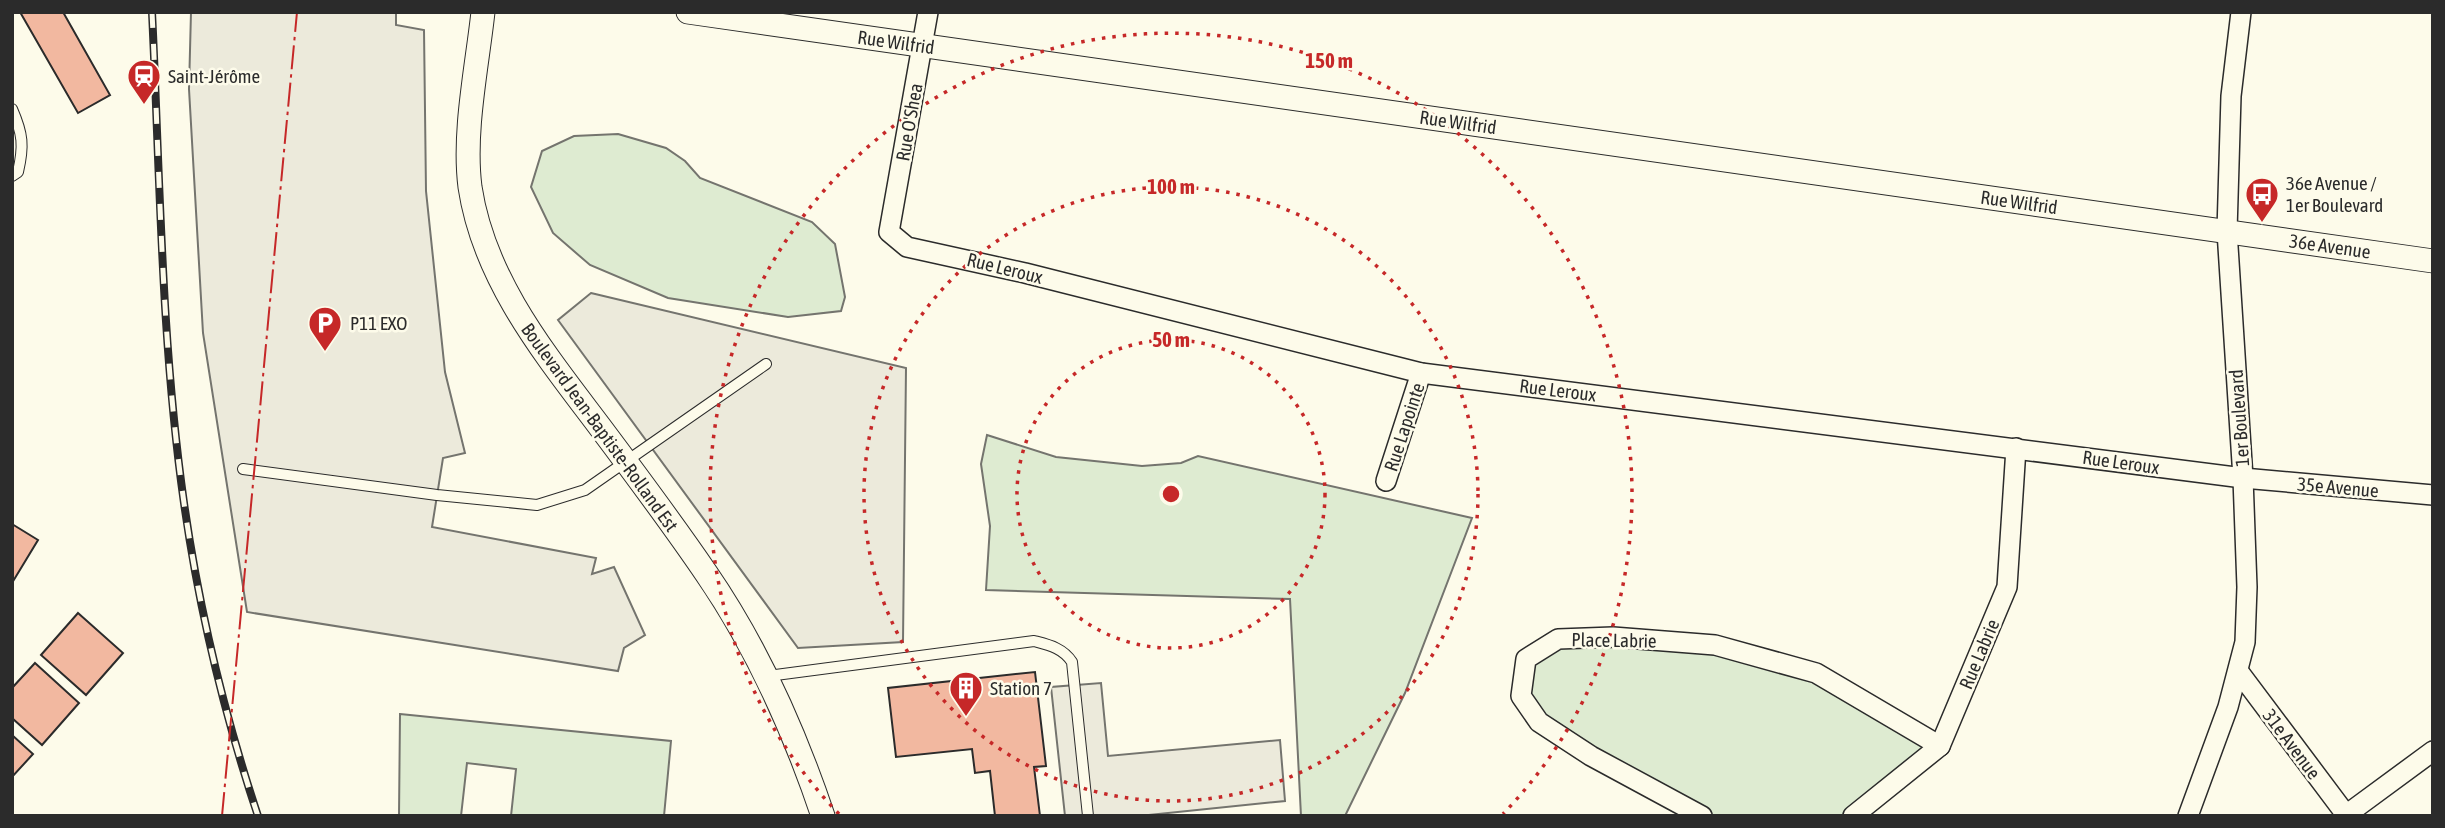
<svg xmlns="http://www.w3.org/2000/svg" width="2445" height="828" viewBox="0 0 2445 828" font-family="'Asap Condensed',sans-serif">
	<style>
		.green { fill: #deebd1; stroke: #74746e; stroke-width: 2 }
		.parking { fill: #eceadb; stroke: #74746e; stroke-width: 2 }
		.building { fill: #f2b8a0; stroke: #2b2b2b; stroke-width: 2 }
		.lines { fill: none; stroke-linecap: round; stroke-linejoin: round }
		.service-casing { stroke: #2b2b2b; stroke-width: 12 }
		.minor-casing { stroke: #2b2b2b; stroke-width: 22 }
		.tertiary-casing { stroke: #2b2b2b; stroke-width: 25 }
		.service { stroke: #fdfbea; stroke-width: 10 }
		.minor { stroke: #fdfbea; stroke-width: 19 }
		.tertiary { stroke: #fdfbea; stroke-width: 23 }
		.rail-casing { stroke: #2b2b2b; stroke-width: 8 }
		.rail { stroke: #fdfbea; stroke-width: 5; stroke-dasharray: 16; stroke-linecap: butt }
		.power { stroke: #c62828; stroke-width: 2; stroke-dasharray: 24 5 3.5 5; stroke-linecap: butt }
		.ring { fill: none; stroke: #c62828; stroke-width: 3.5; stroke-dasharray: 3.5 7 }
		.labels { text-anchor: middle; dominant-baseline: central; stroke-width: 5; stroke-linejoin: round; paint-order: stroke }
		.street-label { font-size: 19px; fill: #2b2b2b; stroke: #fdfbea }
		.poi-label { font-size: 19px; fill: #2b2b2b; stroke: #fdfbea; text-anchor: start }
		.centre { fill: #c62828; stroke: #fdfbea; stroke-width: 3.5 }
		.ring-label { font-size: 21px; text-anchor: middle; font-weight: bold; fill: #c62828; stroke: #fdfbea; stroke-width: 5; stroke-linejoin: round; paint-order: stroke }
	</style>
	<rect width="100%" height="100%" fill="#fdfbea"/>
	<g class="green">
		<polygon points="618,134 666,148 685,161 700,178 812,222 835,244 845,297 841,311 788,317 668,298 590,265 553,233 531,187 542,151 574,136"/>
		<polygon points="987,435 1056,457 1142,466 1181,463 1198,456 1472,518 1405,693 1345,816 1301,816 1290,599 986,590 990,526 981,464"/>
		<polygon points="1558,639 1715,645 1816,673 1940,746 1854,816 1702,816 1591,756 1521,696 1526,659"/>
		<polygon points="400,714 671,741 664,816 511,816 516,769 467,763 461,816 399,816"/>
	</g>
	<g class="parking">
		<polygon points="191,12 396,12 396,25 424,30 426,191 445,372 465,453 443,458 432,527 596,558 592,574 614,567 645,635 624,648 618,671 247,612 203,333 189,89"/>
		<polygon points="591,293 906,368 903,642 798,648 558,320"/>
		<polygon points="1101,683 1108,756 1280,740 1285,801 1139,816 1065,816 1051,687"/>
	</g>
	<g class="building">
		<polygon points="20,12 63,12 110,95 78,113"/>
		<polygon points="12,524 38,540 12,583"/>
		<polygon points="78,613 123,653 86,695 41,655"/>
		<polygon points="35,663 79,703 42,745 12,718 12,688"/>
		<polygon points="1035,672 1046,766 1034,767 1040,816 995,816 990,771 975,773 972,749 896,757 888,688"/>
		<polygon points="12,735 33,754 12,777"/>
	</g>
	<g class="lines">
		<defs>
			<g id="service">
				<path d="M12,109C23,134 24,146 18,172L12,176"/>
				<polyline points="243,469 437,495 537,505 585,490 766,364"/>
				<path d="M768,676L1034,641C1049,645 1063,648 1072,662L1088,816"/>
			</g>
			<g id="minor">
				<polyline points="928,12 889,232 907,247 1025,273 1421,373 2243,478 2433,495"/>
				<polyline points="1386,481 1421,373"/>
				<polyline points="2239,672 2347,816"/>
				<polyline points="2346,815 2433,751"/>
				<polyline points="1702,816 1591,756 1539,722 1521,696 1526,659 1558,639 1613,637 1715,645 1816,673 1940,746"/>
				<polyline points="1853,816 1940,746 2007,587 2016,448"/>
				<polyline points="2188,816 2228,707 2245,642 2247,587 2243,478 2227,231 2231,96 2241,12"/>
			</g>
			<g id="tertiary">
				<path d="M483,12C477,67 463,132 470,187C484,280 545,354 600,427C636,475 672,523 706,573C757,647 794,730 823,816"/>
				<polyline points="688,12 2433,261"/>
			</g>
		</defs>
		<use href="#service" class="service-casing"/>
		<use href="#minor" class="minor-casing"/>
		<use href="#tertiary" class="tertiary-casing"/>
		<use href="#service" class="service"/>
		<use href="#minor" class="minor"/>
		<use href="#tertiary" class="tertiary"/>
		<defs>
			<path id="rail" d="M152,12C160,175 161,341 184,503C199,609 224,714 258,816"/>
		</defs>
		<use href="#rail" class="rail-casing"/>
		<use href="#rail" class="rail"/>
		<polyline class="power" points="222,816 297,12"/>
	</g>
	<g class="ring">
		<circle cx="1171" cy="494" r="154"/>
		<circle cx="1171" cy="494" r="307"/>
		<path d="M839 814A461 461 0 1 1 1503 814"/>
	</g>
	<defs>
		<symbol id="station-pin" viewBox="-11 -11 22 30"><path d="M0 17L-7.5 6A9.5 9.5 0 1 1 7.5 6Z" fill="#c62828" stroke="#fdfbea"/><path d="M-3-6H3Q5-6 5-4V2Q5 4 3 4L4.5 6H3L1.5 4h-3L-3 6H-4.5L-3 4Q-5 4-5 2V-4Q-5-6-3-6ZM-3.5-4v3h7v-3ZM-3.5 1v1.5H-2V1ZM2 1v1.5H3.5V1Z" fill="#fff"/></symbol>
		<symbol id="bus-pin" viewBox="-11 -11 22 30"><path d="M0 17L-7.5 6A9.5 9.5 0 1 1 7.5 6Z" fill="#c62828" stroke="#fdfbea"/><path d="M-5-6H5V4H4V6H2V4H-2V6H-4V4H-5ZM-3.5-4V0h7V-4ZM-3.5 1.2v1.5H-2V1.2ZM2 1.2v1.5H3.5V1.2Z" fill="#fff"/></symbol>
		<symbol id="parking-pin" viewBox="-11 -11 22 30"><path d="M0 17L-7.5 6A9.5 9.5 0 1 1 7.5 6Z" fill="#c62828" stroke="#fdfbea"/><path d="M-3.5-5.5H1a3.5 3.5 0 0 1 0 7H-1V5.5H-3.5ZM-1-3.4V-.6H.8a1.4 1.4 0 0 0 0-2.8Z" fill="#fff"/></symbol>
		<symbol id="building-pin" viewBox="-11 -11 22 30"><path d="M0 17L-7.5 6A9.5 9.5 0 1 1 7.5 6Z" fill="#c62828" stroke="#fdfbea"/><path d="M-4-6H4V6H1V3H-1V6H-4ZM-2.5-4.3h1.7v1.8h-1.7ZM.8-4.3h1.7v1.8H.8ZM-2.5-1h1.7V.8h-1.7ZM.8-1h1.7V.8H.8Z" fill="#fff"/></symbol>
	</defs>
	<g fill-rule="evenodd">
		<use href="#station-pin" x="125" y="57" width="38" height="52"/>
		<use href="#bus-pin" x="2243" y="175" width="38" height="52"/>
		<use href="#parking-pin" x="306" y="304" width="38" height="52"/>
		<use href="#building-pin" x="947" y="669" width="38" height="52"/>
	</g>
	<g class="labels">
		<g class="street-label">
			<text transform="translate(896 42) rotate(8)">Rue Wilfrid</text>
			<text transform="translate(909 122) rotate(-80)">Rue O'Shea</text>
			<text transform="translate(1458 122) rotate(8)">Rue Wilfrid</text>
			<text transform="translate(2019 202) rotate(8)">Rue Wilfrid</text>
			<text transform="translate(2330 246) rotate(8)">36e Avenue</text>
			<text transform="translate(1005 268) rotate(14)">Rue Leroux</text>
			<text transform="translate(1558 390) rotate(7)">Rue Leroux</text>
			<text transform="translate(2239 418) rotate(-94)">1er Boulevard</text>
			<text transform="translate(600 427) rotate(54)">Boulevard Jean-Baptiste-Rolland Est</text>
			<text transform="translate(1404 427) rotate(-72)">Rue Lapointe</text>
			<text transform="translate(2121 462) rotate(8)">Rue Leroux</text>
			<text transform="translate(2338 487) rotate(5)">35e Avenue</text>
			<text transform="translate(1614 640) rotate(1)">Place Labrie</text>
			<text transform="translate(1979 654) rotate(-67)">Rue Labrie</text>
			<text transform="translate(2292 744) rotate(53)">31e Avenue</text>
		</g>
		<g class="poi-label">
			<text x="168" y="76">Saint-Jérôme</text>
			<text x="2286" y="183">36e Avenue /<tspan x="2286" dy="22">1er Boulevard</tspan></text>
			<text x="350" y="323">P11 EXO</text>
			<text x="990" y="688">Station 7</text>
		</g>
	</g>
	<circle cx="1171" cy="494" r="10" class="centre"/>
	<g class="ring-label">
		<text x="1329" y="68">150 m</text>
		<text x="1171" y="194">100 m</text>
		<text x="1171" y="347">50 m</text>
	</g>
	<rect width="2445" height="828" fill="none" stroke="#2b2b2b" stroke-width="28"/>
</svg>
